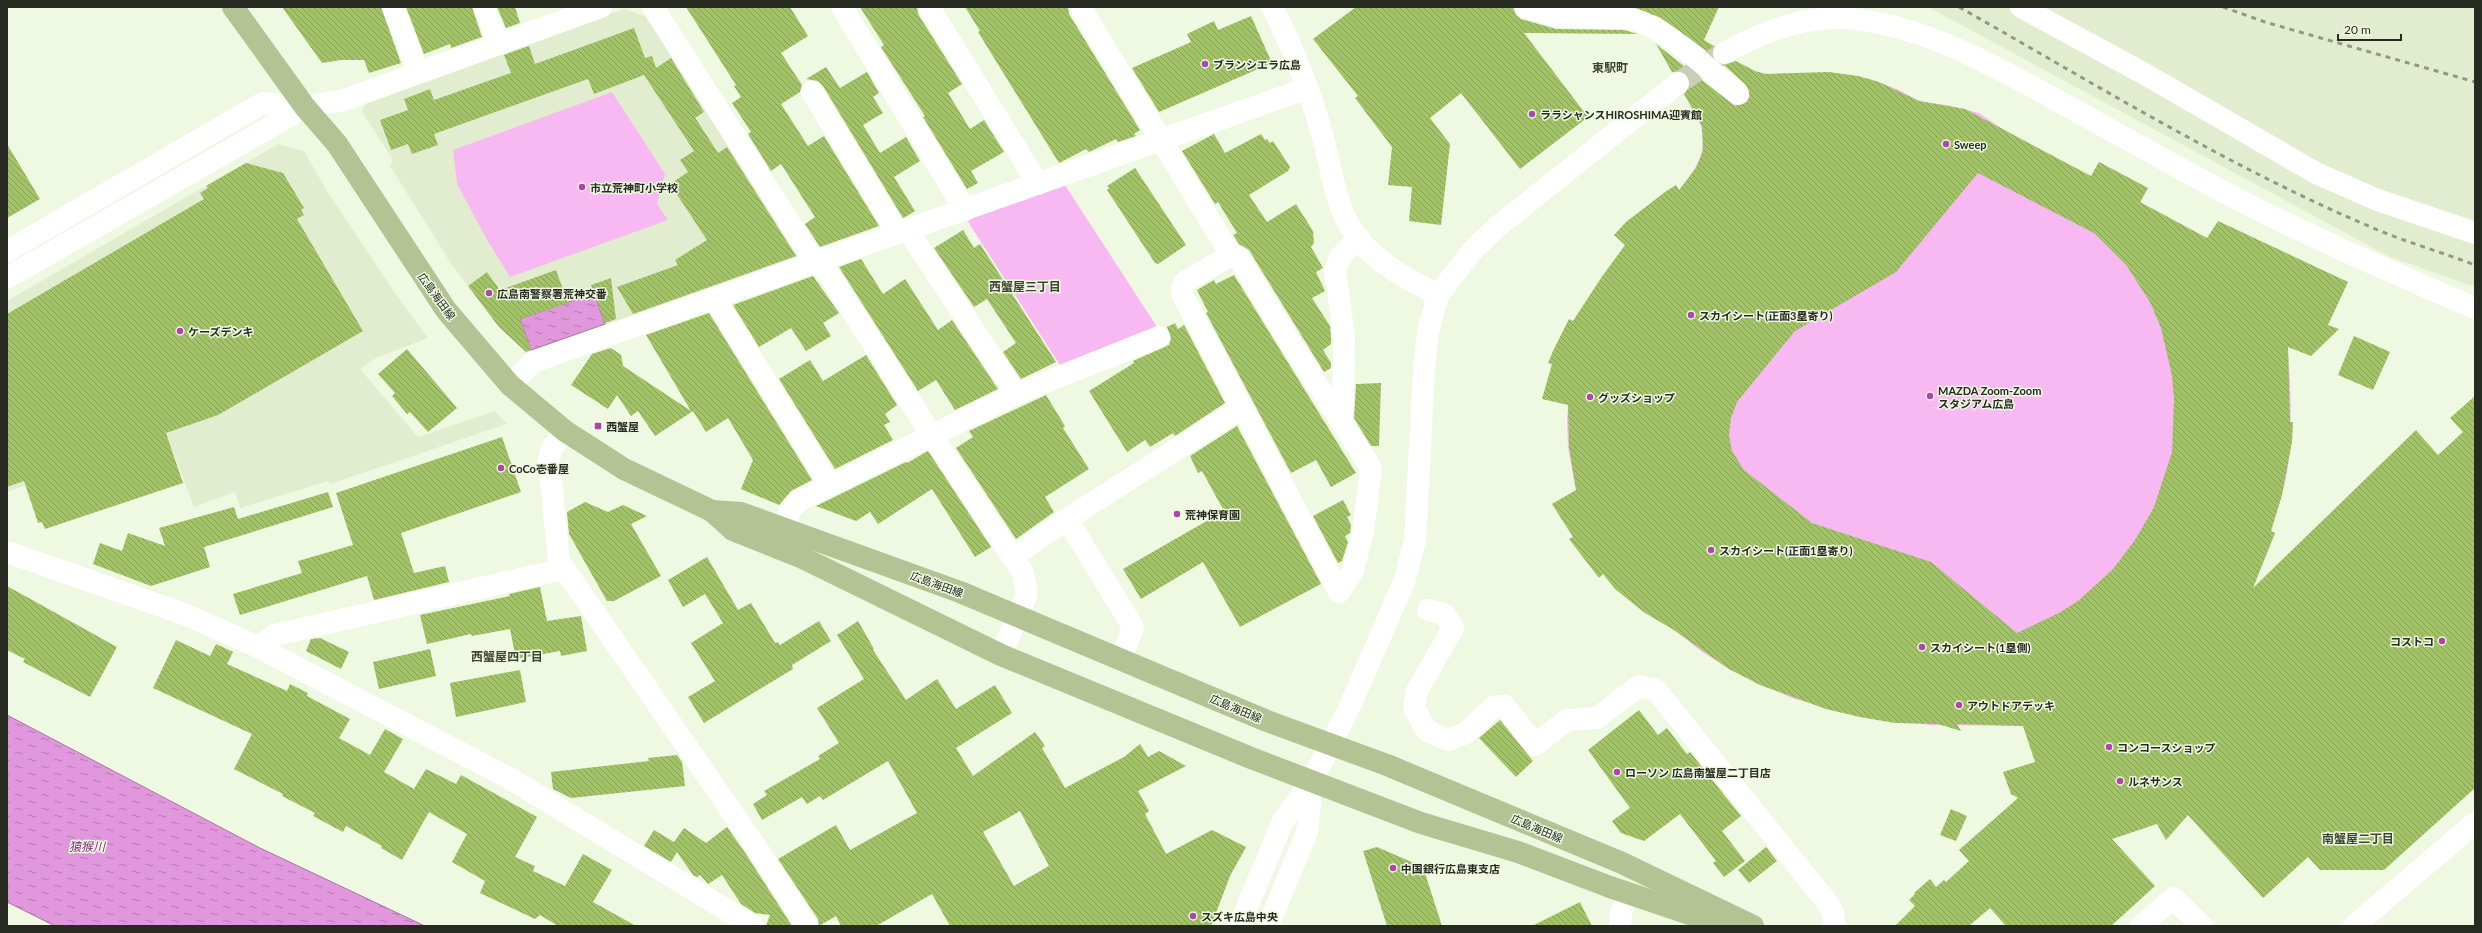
<svg xmlns="http://www.w3.org/2000/svg" width="2482" height="933" viewBox="0 0 2482 933" font-family="Lato,'Noto Sans JP',sans-serif">
	<style>
		.built { fill: #e2edd0 }
		.green { fill: #f8b9f3 }
		.water { fill: url(#water-ripples); stroke: #a976a4 }
		.building { fill: url(#building-back-hatch); fill-rule: evenodd }
		.lines { fill: none; stroke-linecap: round; stroke-linejoin: round }
		.minor-tunnel { stroke: #c7cfbb; stroke-width: 22; stroke-dasharray: 22 11; stroke-linecap: butt }
		.minor { stroke: #fff; stroke-width: 22 }
		.major { stroke: #b3c394; stroke-width: 22 }
		.rail { stroke: #929888; stroke-width: 3; stroke-dasharray: 5 5; stroke-linecap: butt }
		.poi-dot { fill: #ad46aa; stroke: #eff8e1; stroke-width: 1.5 }
		.labels { text-anchor: middle; dominant-baseline: central; stroke-width: 3; stroke-linejoin: round; paint-order: stroke }
		.poi-label { font-size: 11px; font-weight: bold; fill: #262a21; stroke: #eff8e1; text-anchor: start }
		.street-label { font-size: 11px; fill: #262a21; stroke: #eff8e1 }
		.neighbourhood-label { font-size: 12px; font-weight: bold; fill: #3e4533; stroke: #eff8e1 }
		.water-label { font-size: 12px; font-style: italic; fill: #832e80; stroke: #eff8e1 }
	</style>
	<defs>
		<pattern id="water-ripples" width="26" height="14" patternUnits="userSpaceOnUse"><rect width="26" height="14" fill="#e197dc"/><path d="M2 4q2-2 4 0t4 0M15 11q2-2 4 0t4 0" fill="none" stroke="#b67bb2"/></pattern>
		<pattern id="building-back-hatch" width="6" height="6" patternUnits="userSpaceOnUse"><rect width="6" height="6" fill="#a3c368"/><path d="M-1 5l2 2M0 0l6 6M5-1l2 2" fill="none" stroke="#859f55"/></pattern>
	</defs>
	<rect width="100%" height="100%" fill="#eff8e1"/>
	<g class="built">
		<polygon points="1928,7 2475,7 2475,287 2390,257"/>
		<polygon points="624,9 653,19 803,253 799,262 530,357 500,327 512,303 487,272 468,286 450,262 390,166 393,160 362,112 365,103"/>
		<polygon points="278,144 304,151 327,191 397,296 428,338 376,358 360,369 418,437 495,411 507,424 330,484 328,481 240,508 235,492 194,507 168,438 7,492 7,301"/>
	</g>
	<g class="green">
		<path d="M1825,72L1869,79L1899,90L1919,101L1951,106L1979,113L2086,186L2099,162L2148,188L2135,212L2287,341C2291,380 2292,419 2289,457C2287,483 2278,507 2271,531L2275,533L2258,573L2028,726L1931,725L1860,717L1792,698L1729,669L1701,651L1674,630L1629,588L1575,486L1568,447L1567,420L1569,393L1697,185L1690,175C1705,156 1707,135 1696,114L1738,94Z"/>
		<polygon points="612,92 665,174 657,204 668,220 510,277 486,238 457,184 453,150"/>
		<polygon points="1063,182 1159,330 1063,370 965,217"/>
	</g>
	<g class="water">
		<polygon points="594,293 605,324 531,350 520,319"/>
		<polygon points="7,715 260,848 425,926 55,926 7,902"/>
	</g>
	<g class="building">
		<polygon points="282,7 381,7 401,63 369,73 364,60 341,60 322,63"/>
		<polygon points="406,7 472,7 482,37 451,48 450,44 424,54"/>
		<polygon points="497,7 515,7 520,23 506,28"/>
		<polygon points="686,7 790,7 808,36 781,53 802,85 800,92 781,104 808,146 824,136 879,226 820,247 805,224 815,217 781,164 771,171 748,134 751,132 732,103 741,97 734,86 736,85"/>
		<polygon points="860,7 917,7 918,14 962,84 948,93 970,129 984,120 1004,152 971,171 978,183 967,189 923,117 925,116 881,47 884,45"/>
		<polygon points="965,7 1068,7 1069,14 1140,130 1134,134 1136,136 1118,142 1116,139 1089,152 1086,149 1059,163 978,32 980,31"/>
		<polygon points="1356,7 1513,7 1516,15 1521,19 1556,29 1624,30 1638,34 1524,33 1588,117 1520,169 1461,93 1430,118 1450,144 1441,225 1409,221 1412,187 1388,185 1392,147 1355,98 1358,96 1313,39"/>
		<polygon points="1633,7 1719,7 1704,40 1714,46 1712,55 1661,18"/>
		<polygon points="1251,16 1272,63 1159,112 1132,68 1191,42 1187,34 1214,21 1218,30"/>
		<polygon points="634,28 645,58 652,56 656,68 671,58 704,112 695,118 698,122 718,153 727,147 796,256 633,314 617,287 678,265 675,260 707,240 670,184 688,172 680,160 694,151 644,75 594,94 588,79 434,134 438,145 412,154 408,144 391,150 380,120 408,110 404,99 430,89 434,100 511,73 504,55 529,46 535,64"/>
		<path d="M1656,44L1735,106L1747,102L1750,96L1746,85L1724,65L1736,61L1755,71L1766,74L1829,72L1858,76L1879,82L1919,101L1965,109L2091,176L2099,162L2148,188L2140,202L2207,238L2218,221L2348,282L2328,325L2339,329L2311,356L2288,347L2290,422H2293L2292,442L2282,495L2271,531L2275,533L2253,588L2416,430L2438,455L2463,432L2450,418L2475,396V788L2384,870H2320L2308,857L2263,898L2188,815L2166,840L2157,824L2112,839L2155,886L2111,926H2006L1990,908L1969,926H1895L1915,906L1909,900L1915,894L1914,893L1930,879L1936,887L1944,880L1946,882L1969,861L1959,850L2018,798L2011,794L2003,772L2035,762L2023,726L1957,724L1961,731L1938,724L1895,723L1860,717L1826,709L1760,685L1729,669L1674,630L1645,613L1615,589L1603,574L1599,578L1569,539L1573,537L1552,504L1576,490L1569,447L1568,405L1542,399L1552,364L1548,363L1553,351L1569,319L1573,321L1601,278L1625,245L1614,235L1626,222L1665,192L1676,185L1679,190L1696,168L1703,151L1702,126L1684,94L1690,87L1688,76L1682,71L1672,72ZM1978,173L2094,233L2127,266L2151,304L2161,328L2172,376L2174,399L2172,452L2154,507L2135,540L2113,569L2078,601L2059,613L2017,633L1931,562L1812,523L1744,470L1732,451L1729,435L1731,418L1737,402L1795,331L1896,272Z"/>
		<polygon points="826,67 840,88 867,72 879,93 873,97 883,113 863,125 880,153 906,137 920,161 894,177 915,211 907,216 903,218 823,86 818,81 806,79"/>
		<polygon points="1214,134 1225,153 1261,134 1265,140 1267,139 1270,143 1273,141 1290,167 1288,171 1249,195 1267,222 1296,204 1313,231 1314,243 1311,247 1323,268 1316,272 1325,291 1312,298 1330,326 1331,338 1331,344 1323,350 1331,363 1331,368 1324,372 1249,250 1239,244 1233,235 1237,233 1229,220 1218,202 1215,204 1182,151"/>
		<polygon points="7,144 40,199 7,218"/>
		<polygon points="246,163 283,173 304,208 301,210 304,215 297,219 363,331 218,415 166,433 183,483 45,529 42,522 38,523 24,481 7,487 7,314 204,199 200,193 208,188 206,186"/>
		<polygon points="1135,168 1186,245 1158,264 1155,263 1107,190 1109,188 1107,186"/>
		<polygon points="963,230 974,248 980,244 1056,362 1021,379 1003,352 1016,343 987,299 974,307 934,248"/>
		<polygon points="861,259 883,294 905,279 938,330 952,320 998,389 955,410 936,380 918,391 839,267"/>
		<polygon points="556,270 568,303 520,319 531,350 526,352 499,327 468,286 487,272 500,290"/>
		<polygon points="1234,275 1356,473 1331,487 1316,460 1291,473 1206,313 1208,312 1197,290 1214,280 1216,284"/>
		<polygon points="813,276 839,313 823,323 831,336 806,351 791,328 759,347 733,305"/>
		<polygon points="611,278 616,319 605,323 591,285"/>
		<polygon points="709,313 812,480 791,491 779,505 741,489 753,460 728,418 706,432 693,411 655,436 638,411 631,416 617,395 608,409 571,385 592,354 611,348 621,355 623,366 691,411 646,335"/>
		<polygon points="1175,323 1178,329 1184,325 1225,403 1175,436 1173,433 1150,447 1145,440 1127,452 1089,391 1134,363 1133,361 1169,345 1171,338 1167,327"/>
		<polygon points="2354,336 2390,352 2373,390 2338,375"/>
		<polygon points="407,349 457,408 428,432 410,412 407,414 392,396 395,393 378,374"/>
		<polygon points="866,355 897,405 885,414 890,422 884,425 893,440 835,469 779,379 810,360 823,381"/>
		<polygon points="1381,383 1379,446 1371,446 1354,418 1356,384"/>
		<polygon points="1046,395 1065,426 1063,428 1089,469 1045,497 1054,512 1016,539 956,448 973,437 969,431"/>
		<polygon points="1237,426 1321,584 1240,627 1203,562 1141,599 1123,569 1224,511 1202,471 1198,473 1190,456"/>
		<polygon points="502,437 521,492 401,533 414,573 445,566 449,582 374,600 367,576 240,615 233,594 302,573 298,561 353,545 336,493"/>
		<polygon points="928,451 991,547 975,557 932,489 878,524 870,512 856,521 816,506 906,462 907,463"/>
		<polygon points="328,492 333,507 204,547 210,567 151,586 93,564 100,543 122,551 128,533 165,546 159,528 234,507 238,519"/>
		<polygon points="1343,500 1351,515 1347,517 1351,525 1350,533 1345,536 1348,542 1342,561 1338,563 1313,516"/>
		<polygon points="585,502 608,512 623,505 647,516 631,524 661,576 614,601 607,601 569,534 567,512"/>
		<polygon points="707,557 738,610 751,603 775,643 778,642 780,645 819,621 831,641 792,665 793,669 704,723 688,697 715,681 691,643 723,623 705,594 683,607 668,580"/>
		<polygon points="7,586 117,647 90,697 23,662 25,659 7,650"/>
		<polygon points="540,587 547,621 581,616 587,651 561,656 560,651 516,659 510,629 472,636 471,634 427,644 420,615 510,596 509,594"/>
		<path d="M858,621L874,649L873,650L906,700L937,679L956,709L995,685L1012,713L956,748L973,776L1035,732L1045,746L1042,748L1065,788L1124,757L1140,744L1148,757L1159,751L1186,766L1138,791L1149,811L1145,814L1166,854L1212,830L1246,847L1230,876L1211,926H950L932,894L876,926H841L836,916L819,926L818,919L778,859L836,825L850,850L917,813L888,761L823,800L820,796L807,804L802,797L762,820L753,804L767,795L764,791L820,759L818,756L839,743L817,708L864,679L837,635ZM1020,811L1049,866L1014,886L983,832Z"/>
		<polygon points="320,638 349,652 341,669 306,651 311,639"/>
		<polygon points="176,640 210,656 216,644 233,652 227,664 287,691 290,684 308,693 307,696 350,719 339,738 370,755 385,729 403,739 384,772 414,789 426,769 456,784 461,775 537,817 515,857 535,866 533,871 565,886 583,854 612,870 593,902 636,926 558,926 540,915 535,919 480,893 485,881 452,862 467,834 429,812 402,860 381,848 382,846 346,826 343,832 313,816 315,813 282,796 283,794 234,769 252,734 153,688"/>
		<polygon points="430,649 436,676 379,689 373,662"/>
		<polygon points="520,670 526,702 456,717 450,683"/>
		<polygon points="1639,710 1658,735 1667,728 1687,754 1690,752 1741,816 1722,831 1745,861 1724,877 1713,863 1716,861 1680,814 1644,841 1621,833 1612,821 1630,808 1588,750"/>
		<polygon points="1500,720 1533,761 1516,777 1479,738"/>
		<polygon points="677,755 682,762 685,786 571,798 553,789 551,772 649,761 648,758"/>
		<polygon points="1951,809 1967,816 1956,841 1940,835"/>
		<polygon points="727,827 746,854 792,926 766,926 770,915 755,913 741,904 722,875 708,884 700,875 697,877 693,875 677,852 671,862 644,846 654,830 674,842 684,828 706,843"/>
		<polygon points="1377,847 1423,867 1442,926 1387,926 1363,851"/>
		<polygon points="1766,847 1777,861 1749,883 1738,870"/>
		<polygon points="1580,902 1592,926 1532,926"/>
	</g>
	<g class="lines">
		<polyline class="minor-tunnel" points="1678,83 1724,53"/>
		<g class="minor">
			<polyline points="393,7 418,72"/>
			<polyline points="484,7 498,42"/>
			<polyline points="653,7 808,252 815,262 826,270 931,434 1023,573 1027,594 1001,655"/>
			<polyline points="842,7 965,210"/>
			<polyline points="929,7 1038,184"/>
			<polyline points="1080,7 1231,255 1238,257 1293,347 1371,468 1363,533 1352,573 1339,592 1183,296 1182,288 1185,282 1231,255"/>
			<path d="M1272,7C1293,48 1310,90 1322,134C1331,165 1334,199 1350,227C1370,260 1405,278 1438,295"/>
			<path d="M1525,7L1559,17L1626,18C1661,22 1710,71 1738,94"/>
			<polyline points="2021,7 2143,73 2316,173 2375,199 2475,233"/>
			<path d="M1724,53C1766,30 1813,12 1862,20C1929,30 1991,64 2049,96C2106,127 2162,159 2220,190C2303,234 2389,271 2475,308"/>
			<polyline points="812,92 897,232"/>
			<polyline points="907,229 1016,394"/>
			<polyline points="7,251 263,103 305,107 344,100 601,7"/>
			<polyline points="7,278 305,107"/>
			<polyline points="714,298 830,485"/>
			<polyline points="510,385 533,362 1308,88"/>
			<polyline points="1341,419 1343,405 1344,337 1335,270 1341,256 1359,238"/>
			<polyline points="565,431 551,450 549,461 559,561 756,847 807,926"/>
			<polyline points="777,546 791,509 800,500 1016,394 1159,337"/>
			<polyline points="7,552 187,615 258,647 509,778 753,926"/>
			<polyline points="1012,557 1067,519"/>
			<polyline points="1428,610 1444,614 1453,628 1417,691 1414,708 1426,730 1448,740 1466,733 1493,707 1505,706 1535,745 1567,720 1597,718 1639,686 1656,690 1826,901 1833,912 1835,926"/>
			<polyline points="258,647 275,635 564,569"/>
			<polyline points="1121,660 1133,627 1067,519 1243,407"/>
			<polyline points="1239,926 1283,821 1312,781 1349,708 1404,582 1415,541 1424,369 1428,331 1438,295 1473,250 1497,227 1678,83"/>
			<polyline points="1268,926 1307,832 1312,782"/>
			<polyline points="1620,926 1621,913 1628,893"/>
			<polyline points="2141,926 2173,898 2202,926"/>
			<polyline points="2354,926 2475,823"/>
		</g>
		<g class="major">
			<polyline points="233,7 305,107 337,144 446,310 510,385 565,431 624,469 712,511 741,513 960,592 1267,721 1387,765 1622,863 1753,926"/>
			<polyline points="712,511 733,530 803,558 1001,655 1251,758 1421,823 1518,852 1610,887 1725,926"/>
		</g>
		<g class="rail">
			<path d="M1959,7C2095,84 2229,167 2373,228C2406,242 2441,252 2475,265"/>
			<polyline points="2223,7 2265,22 2475,82"/>
		</g>
	</g>
	<g class="poi-dot">
		<circle cx="1205" cy="64" r="4"/>
		<circle cx="1532" cy="114" r="4"/>
		<circle cx="1946" cy="144" r="4"/>
		<circle cx="582" cy="187" r="4"/>
		<circle cx="489" cy="293" r="4"/>
		<circle cx="1691" cy="315" r="4"/>
		<circle cx="180" cy="331" r="4"/>
		<circle cx="1930" cy="396" r="4"/>
		<circle cx="1590" cy="397" r="4"/>
		<rect x="594" y="422" width="8" height="8" rx="2"/>
		<circle cx="501" cy="468" r="4"/>
		<circle cx="1177" cy="514" r="4"/>
		<circle cx="1711" cy="550" r="4"/>
		<circle cx="2442" cy="641" r="4"/>
		<circle cx="1922" cy="647" r="4"/>
		<circle cx="1959" cy="705" r="4"/>
		<circle cx="2109" cy="747" r="4"/>
		<circle cx="1617" cy="772" r="4"/>
		<circle cx="2120" cy="781" r="4"/>
		<circle cx="1393" cy="868" r="4"/>
		<circle cx="1193" cy="916" r="4"/>
	</g>
	<g class="labels">
		<g class="poi-label">
			<text x="1213" y="64">ブランシエラ広島</text>
			<text x="1540" y="114">ララシャンスHIROSHIMA迎賓館</text>
			<text x="1954" y="144">Sweep</text>
			<text x="590" y="187">市立荒神町小学校</text>
			<text x="497" y="293">広島南警察署荒神交番</text>
			<text x="1699" y="315">スカイシート(正面3塁寄り)</text>
			<text x="188" y="331">ケーズデンキ</text>
			<text x="1938" y="390">MAZDA Zoom-Zoom<tspan x="1938" dy="13">スタジアム広島</tspan></text>
			<text x="1598" y="397">グッズショップ</text>
			<text x="606" y="426">西蟹屋</text>
			<text x="509" y="468">CoCo壱番屋</text>
			<text x="1185" y="514">荒神保育園</text>
			<text x="1719" y="550">スカイシート(正面1塁寄り)</text>
			<text x="2434" y="641" text-anchor="end">コストコ</text>
			<text x="1930" y="647">スカイシート(1塁側)</text>
			<text x="1967" y="705">アウトドアデッキ</text>
			<text x="2117" y="747">コンコースショップ</text>
			<text x="1625" y="772">ローソン 広島南蟹屋二丁目店</text>
			<text x="2128" y="781">ルネサンス</text>
			<text x="1401" y="868">中国銀行広島東支店</text>
			<text x="1201" y="916">スズキ広島中央</text>
		</g>
		<g class="street-label">
			<text transform="translate(437 296) rotate(54)">広島海田線</text>
			<text transform="translate(937 584) rotate(20)">広島海田線</text>
			<text transform="translate(1236 708) rotate(23)">広島海田線</text>
			<text transform="translate(1537 828) rotate(23)">広島海田線</text>
		</g>
		<g class="neighbourhood-label">
			<text x="1610" y="67">東駅町</text>
			<text x="1025" y="286">西蟹屋三丁目</text>
			<text x="507" y="656">西蟹屋四丁目</text>
			<text x="2358" y="838">南蟹屋二丁目</text>
		</g>
		<g class="water-label">
			<text x="87" y="846">猿猴川</text>
		</g>
	</g>
	<rect width="2482" height="933" fill="none" stroke="#262a21" stroke-width="16"/>
	<path d="M2338 34v6h63v-6" fill="none" stroke="#262a21" stroke-width="2"/>
	<text x="2344" y="34" font-size="12" fill="#262a21" stroke="#eff8e1" stroke-width="3" paint-order="stroke">20 m</text>
</svg>
